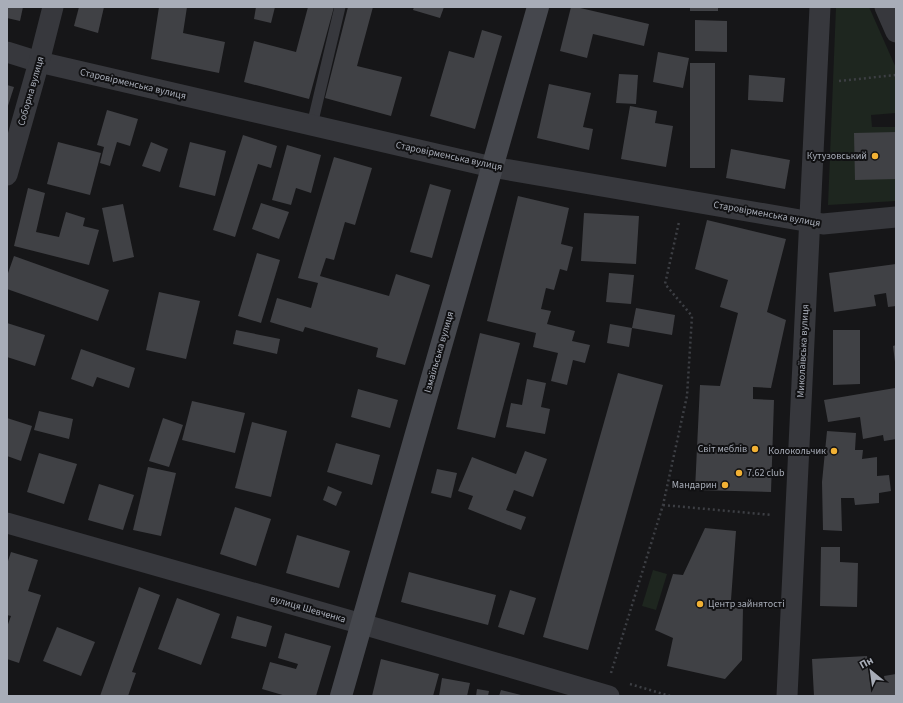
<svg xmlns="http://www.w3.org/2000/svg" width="903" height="703" viewBox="0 0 903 703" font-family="'Source Sans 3',sans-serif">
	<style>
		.green { fill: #1e261f }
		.building { fill: #404145 }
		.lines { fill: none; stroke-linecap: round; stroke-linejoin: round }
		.path { stroke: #3d3f44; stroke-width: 2.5; stroke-dasharray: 2 3; stroke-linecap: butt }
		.service { stroke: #37383d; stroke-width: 11 }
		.minor { stroke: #37383d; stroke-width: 21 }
		.secondary { stroke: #45474d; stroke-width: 22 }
		.poi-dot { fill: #f2b134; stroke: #111113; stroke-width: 1.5 }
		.labels { text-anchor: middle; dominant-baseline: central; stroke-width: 4; stroke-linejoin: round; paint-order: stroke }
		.street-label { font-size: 10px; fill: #a8adb8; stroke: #111113 }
		.poi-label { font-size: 10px; fill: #a8adb8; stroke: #111113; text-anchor: end }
	</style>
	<rect width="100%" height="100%" fill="#161618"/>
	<g class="green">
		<polygon points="836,7 869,7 896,68 896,113 871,115 872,127 896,127 896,201 828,205"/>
		<polygon points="653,570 667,574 656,610 642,606"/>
	</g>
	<g class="building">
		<polygon points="7,7 23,7 20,21 7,18"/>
		<polygon points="79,7 104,7 98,33 74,26"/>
		<polygon points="159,7 187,7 183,33 225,42 219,73 151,59"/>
		<polygon points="256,7 275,7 271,23 254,19"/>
		<polygon points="308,7 334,7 309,99 244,82 254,41 296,52"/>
		<polygon points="348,7 373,7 357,66 402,77 391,116 325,98"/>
		<polygon points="414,7 444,7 440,18 413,10"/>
		<polygon points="571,7 576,7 649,24 644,46 593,34 587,58 560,51"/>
		<rect x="690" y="7" width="28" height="4"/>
		<polygon points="695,20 727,21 727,52 695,51"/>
		<polygon points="482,30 502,36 475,129 430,116 449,51 474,58"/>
		<polygon points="658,52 689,58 683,88 653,82"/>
		<rect x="690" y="63" width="25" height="105"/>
		<polygon points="619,74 638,75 636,104 616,103"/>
		<polygon points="749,75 785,78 783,102 748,100"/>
		<polygon points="549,84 591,93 583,127 593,129 589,150 537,138"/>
		<polygon points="7,85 14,87 7,109"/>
		<polygon points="630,106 657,111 655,123 673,126 666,167 621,159"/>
		<polygon points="107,110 138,119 130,146 117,142 110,166 100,163 104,147 97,145"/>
		<polygon points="896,132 896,179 855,180 854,133"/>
		<polygon points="243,135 277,146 271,168 258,164 235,237 213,230"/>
		<polygon points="58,142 101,153 90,195 47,184"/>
		<polygon points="151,142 168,149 160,172 142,166"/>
		<polygon points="190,142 226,151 215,196 179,187"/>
		<polygon points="287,145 321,155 311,193 296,188 291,205 272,200"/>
		<polygon points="731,149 790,160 785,189 726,178"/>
		<polygon points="334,157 372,168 355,225 345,222 334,260 326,258 320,276 389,296 396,274 430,285 405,365 376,357 378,348 305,327 303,332 270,322 277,298 311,308 318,283 298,278"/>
		<polygon points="430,184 451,190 432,258 410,252"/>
		<polygon points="28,188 45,193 36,232 59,237 66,212 85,218 83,226 99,230 89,265 14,246"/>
		<polygon points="518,196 569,208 561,244 573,247 567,271 560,269 554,290 546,288 541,309 551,311 547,324 575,331 572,341 590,345 585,363 573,360 567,385 551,381 558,353 533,347 536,333 487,321"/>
		<polygon points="261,203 289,212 279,239 252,229"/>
		<polygon points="123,204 134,257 113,262 102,208"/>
		<polygon points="584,213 639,216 636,264 581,261"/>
		<polygon points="707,220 786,239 767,312 786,320 771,388 753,387 753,399 774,400 771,492 695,490 700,385 720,386 738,313 720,307 728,280 695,269"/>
		<polygon points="257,253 280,260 261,323 238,316"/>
		<polygon points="14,256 109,290 98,321 7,289 7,276"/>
		<polygon points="896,264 896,306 888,307 886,293 874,295 876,306 834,312 829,273"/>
		<polygon points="609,273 634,275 631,304 606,302"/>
		<polygon points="159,292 200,301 186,359 146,350"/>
		<polygon points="636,308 675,315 672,335 632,328"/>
		<polygon points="7,323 45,335 35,366 7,357"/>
		<polygon points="610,324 632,328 629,347 607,343"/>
		<polygon points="236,330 280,339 277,354 233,344"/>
		<polygon points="833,330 860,330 860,384 833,385"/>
		<polygon points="480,333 520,343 495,438 457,429"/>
		<polygon points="896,345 896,362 895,362 893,346"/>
		<polygon points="81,349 135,368 129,388 97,377 93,387 71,379"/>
		<polygon points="618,373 663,385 588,650 543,637"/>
		<polygon points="527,379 546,383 541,407 550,409 545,434 506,427 511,403 522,405"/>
		<polygon points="895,388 896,439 884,441 883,435 863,439 860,417 828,422 824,400"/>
		<polygon points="358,389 398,400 390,428 351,417"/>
		<polygon points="192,401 245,413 235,453 182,440"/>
		<polygon points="39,411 73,419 69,439 34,430"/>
		<polygon points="7,418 32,426 21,461 7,456"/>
		<polygon points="163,418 183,425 169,467 149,461"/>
		<polygon points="252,422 287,431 271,497 235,488"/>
		<polygon points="827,431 856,433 855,450 863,450 862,459 877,457 877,476 889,475 891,491 879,493 879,503 855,505 854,498 841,498 842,531 823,530 822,482"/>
		<polygon points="336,443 380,455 372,485 327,472"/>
		<polygon points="525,451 547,459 533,497 514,490 506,510 526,517 521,530 468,509 473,496 458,491 472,457 516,474"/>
		<polygon points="39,453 77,464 64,504 27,492"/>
		<polygon points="148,467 176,473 161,536 133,530"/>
		<polygon points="437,469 457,473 451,498 431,493"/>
		<polygon points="99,484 134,495 123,530 88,520"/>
		<polygon points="328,486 342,492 336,506 323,500"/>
		<polygon points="235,507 271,519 256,566 220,554"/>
		<polygon points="705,528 736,531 731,600 743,608 742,660 725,679 667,666 673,638 655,630 673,574 683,575"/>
		<polygon points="297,535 350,551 339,588 286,573"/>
		<polygon points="821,547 840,547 840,562 858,563 857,607 820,606"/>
		<polygon points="11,552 38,560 28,591 41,595 19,663 7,659 7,627 11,616 7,615 7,564"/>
		<polygon points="409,572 496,595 488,625 401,602"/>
		<polygon points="139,587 160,595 132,672 136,673 128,696 100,696"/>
		<polygon points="510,590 536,598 524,635 498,627"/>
		<polygon points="177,598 220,614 201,665 158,649"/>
		<polygon points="237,616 272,626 266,647 231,638"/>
		<polygon points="57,627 95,642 81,676 43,661"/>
		<polygon points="285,633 331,646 316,696 286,696 262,689 270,662 296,669 298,664 278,658"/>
		<polygon points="867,656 870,683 885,681 884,676 896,674 896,696 814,696 812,659"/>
		<polygon points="381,659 439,674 433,696 372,696"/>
		<polygon points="442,678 470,683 467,696 439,696"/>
		<polygon points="477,689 489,691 488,696 476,696"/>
		<polygon points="501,690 521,695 521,696 499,696"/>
	</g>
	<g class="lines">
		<g class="path">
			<polyline points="839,81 896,75"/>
			<polyline points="663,505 772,515"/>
			<polyline points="611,673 663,505 687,396 692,316 665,284 679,222"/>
			<polyline points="630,684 670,696"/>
		</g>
		<polyline class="service" points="312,125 340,7"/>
		<g class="minor">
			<polyline points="885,7 896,32"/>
			<polyline points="7,52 39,62 492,167 823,224 896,217"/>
			<polyline points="7,175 39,62 53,7"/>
			<polyline points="7,523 362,624 609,696"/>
			<polyline points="787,696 820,7"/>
		</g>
		<polyline class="secondary" points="341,696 538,7"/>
	</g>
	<g class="poi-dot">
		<circle cx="875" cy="156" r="4"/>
		<circle cx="755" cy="449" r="4"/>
		<circle cx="834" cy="451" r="4"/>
		<circle cx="739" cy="473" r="4"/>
		<circle cx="725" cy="485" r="4"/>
		<circle cx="700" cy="604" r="4"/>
	</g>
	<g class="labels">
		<g class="street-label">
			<text transform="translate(133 84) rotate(13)">Старовірменська вулиця</text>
			<text transform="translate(31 91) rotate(-74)">Соборна вулиця</text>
			<text transform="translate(449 156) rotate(12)">Старовірменська вулиця</text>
			<text transform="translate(767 214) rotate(10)">Старовірменська вулиця</text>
			<text transform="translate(803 351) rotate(-87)">Миколаївська вулиця</text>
			<text transform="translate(439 352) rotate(-74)">Ізмаїльська вулиця</text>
			<text transform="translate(308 609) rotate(16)">вулиця Шевченка</text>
		</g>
		<g class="poi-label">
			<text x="867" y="156">Кутузовський</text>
			<text x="747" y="449">Світ меблів</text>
			<text x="826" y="451">Колокольчик</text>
			<text x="747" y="473" text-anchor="start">7.62 club</text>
			<text x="717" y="485">Мандарин</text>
			<text x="708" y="604" text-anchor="start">Центр зайнятості</text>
		</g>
	</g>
	<rect width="903" height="703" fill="none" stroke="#a8adb8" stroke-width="16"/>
	<g transform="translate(871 671) rotate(331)" stroke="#111113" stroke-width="3" paint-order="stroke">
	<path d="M0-3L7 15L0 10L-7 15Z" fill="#a8adb8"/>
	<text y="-6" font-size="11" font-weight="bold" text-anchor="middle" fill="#a8adb8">Пн</text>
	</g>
</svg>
